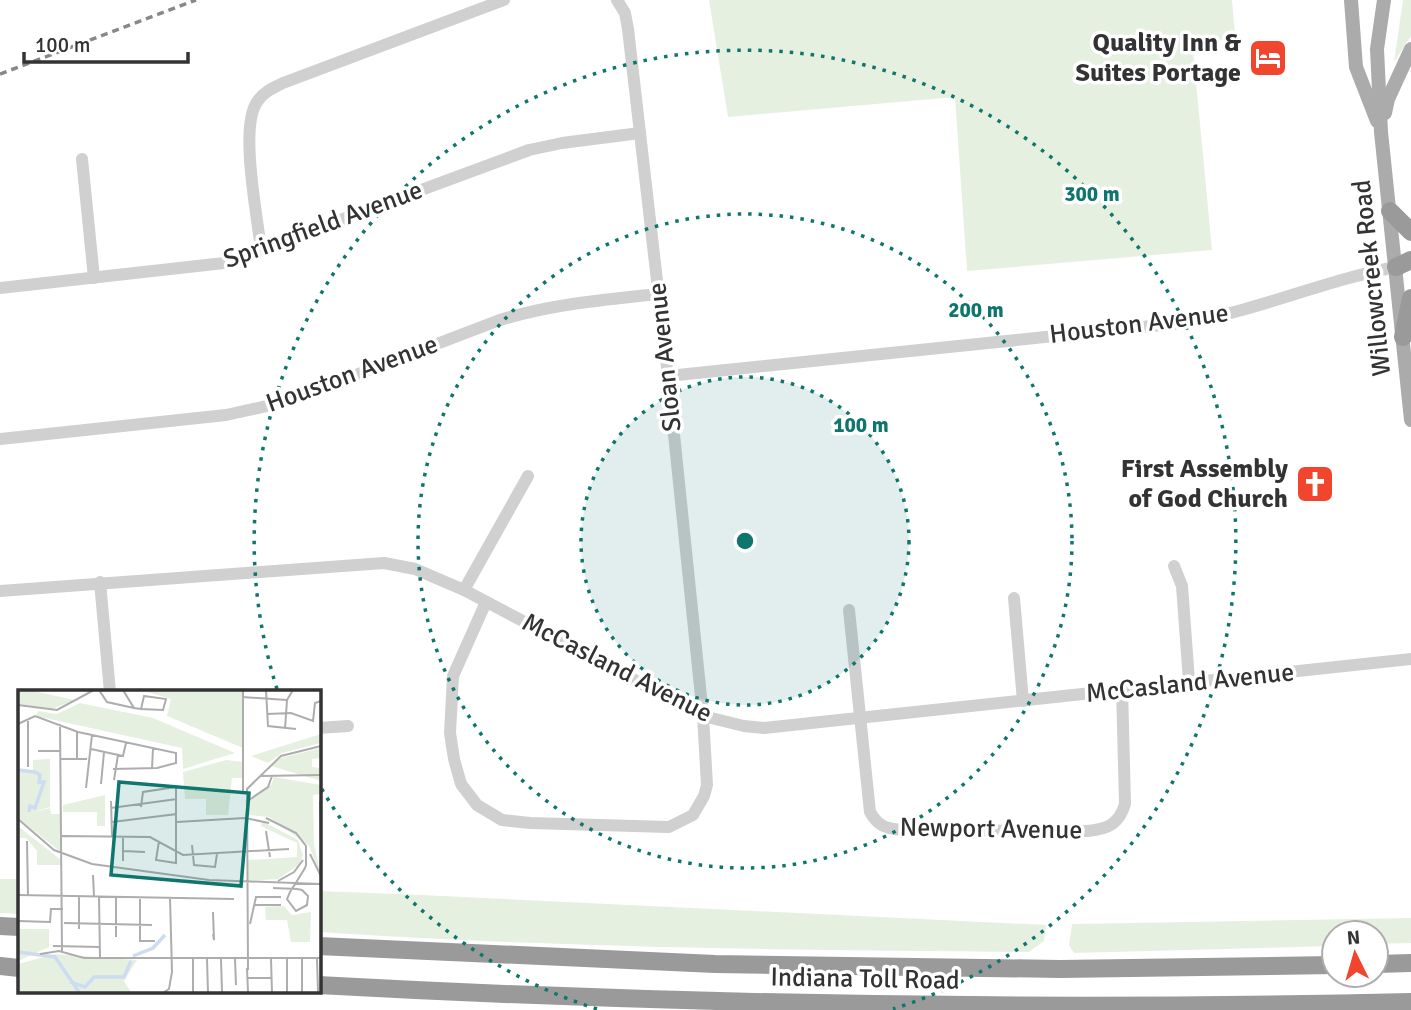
<svg xmlns="http://www.w3.org/2000/svg" width="1411" height="1010" viewBox="0 0 1411 1010" font-family="Signika,sans-serif">
	<style>
		.green { fill: #e6f0e1 }
		.lines { fill: none; stroke-linecap: round; stroke-linejoin: round }
		.minor { stroke: #d0d0d0; stroke-width: 12 }
		.major { stroke: #ababab; stroke-width: 14 }
		.highway { stroke: #9a9a9a; stroke-width: 18 }
		.rail { stroke: #888; stroke-width: 3.5; stroke-dasharray: 7 5; stroke-linecap: butt }
		.ring { fill: none; stroke: #0f766e; stroke-width: 3.5; stroke-dasharray: 3.5 7 }
		.labels { text-anchor: middle; dominant-baseline: central; stroke-width: 7; stroke-linejoin: round; paint-order: stroke }
		.poi-label { font-size: 26px; font-weight: bold; fill: #333; stroke: #fff; text-anchor: end }
		.street-label { font-size: 26px; fill: #333; stroke: #fff }
		.inset-river { fill: none; stroke: #cddcf0; stroke-width: 3.5 }
		.inset-road { fill: none; stroke: #adadad; stroke-width: 2 }
		.view { fill: #0f766e; fill-opacity: 0.15; stroke: #0f766e; stroke-width: 3.5 }
		.inset-edge { fill: none; stroke: #333; stroke-width: 3.5 }
		.centre { fill: #0f766e; stroke: #fff; stroke-width: 3.5 }
		.ring-label { font-size: 21px; text-anchor: middle; font-weight: bold; fill: #0f766e; stroke: #fff; stroke-width: 7; stroke-linejoin: round; paint-order: stroke }
	</style>
	<rect width="100%" height="100%" fill="#fff"/>
	<g class="green">
		<polygon points="709,0 1232,0 1235,35 1193,50 1212,250 967,271 955,97 728,117"/>
		<polygon points="1403,0 1411,0 1411,36 1394,62"/>
		<polygon points="0,879 19,879 19,914 0,913"/>
		<path d="M319,891L422,895L1046,925L1044,941L1029,952C792,950 555,948 319,932Z"/>
		<polygon points="1411,918 1411,943 1376,944 1376,933 1334,933 1334,946 1074,953 1069,945 1072,924"/>
	</g>
	<g class="lines">
		<g class="minor">
			<polyline points="82,159 94,278"/>
			<path d="M261,251C258,218 239,128 257,102C263,92 273,88 283,83L504,0"/>
			<polyline points="0,288 224,263 529,150 562,143 640,133"/>
			<path d="M668,376L1191,322C1261,309 1326,280 1396,267"/>
			<path d="M0,439L226,415L285,402L497,321C550,304 604,300 658,294"/>
			<polyline points="1174,566 1182,586 1189,681"/>
			<polyline points="100,582 110,692"/>
			<polyline points="464,590 528,476"/>
			<polyline points="0,591 384,563 415,569 464,590 703,716 744,726 764,728 1411,659"/>
			<polyline points="1014,598 1023,701"/>
			<polyline points="486,602 453,676 450,733 454,759 461,784 477,805 502,820 530,823 669,827 693,815 704,796 707,785 703,716 668,376 628,29 625,13 617,0"/>
			<path d="M849,610L870,812C878,826 885,828 901,830L1088,831C1108,829 1119,824 1125,804L1122,688"/>
			<polyline points="318,728 348,726"/>
		</g>
		<g class="major">
			<polyline points="1351,0 1356,67 1377,121"/>
			<polyline points="1384,0 1377,49 1381,132 1411,420"/>
			<polyline points="1385,113 1388,99 1411,49"/>
		</g>
		<g class="highway">
			<polyline points="1390,211 1411,232"/>
			<polyline points="1396,267 1411,260"/>
			<polyline points="1403,337 1411,298"/>
			<polyline points="0,926 19,927"/>
			<polyline points="318,946 715,964 1060,969 1334,965"/>
			<polyline points="1376,964 1411,963"/>
			<polyline points="0,966 19,968"/>
			<path d="M318,985C682,1005 1047,1010 1411,1002"/>
		</g>
		<polyline class="rail" points="0,74 196,0"/>
	</g>
	<circle cx="745" cy="541" r="164" fill="#0f766e" fill-opacity=".12"/>
	<g class="ring">
		<circle cx="745" cy="541" r="164"/>
		<circle cx="745" cy="541" r="327"/>
		<path d="M597 1009A491 491 0 0 1 320 786M277 689A491 491 0 1 1 893 1009"/>
	</g>
	<defs>
		<symbol id="hotel-square" viewBox="-11 -11 22 22"><rect x="-9" y="-9" width="18" height="18" rx="4" fill="#f1452e" stroke="#fff"/><path d="M-6-4.5h1.5V1H6V5H4.5V3h-9V5H-6ZM-4 0a1.8 1.8 0 1 1 3.6 0ZM.5 0V-2.5h3Q6-2.5 6 0Z" fill="#fff"/></symbol>
		<symbol id="church-square" viewBox="-11 -11 22 22"><rect x="-9" y="-9" width="18" height="18" rx="4" fill="#f1452e" stroke="#fff"/><path d="M-1.2-6h2.4v3.5h3.3v2.4h-3.3V6h-2.4V-.1h-3.3v-2.4h3.3Z" fill="#fff"/></symbol>
	</defs>
	<g fill-rule="evenodd">
		<use href="#hotel-square" x="1246" y="36" width="44" height="44"/>
		<use href="#church-square" x="1293" y="462" width="44" height="44"/>
	</g>
	<g class="labels">
		<g class="poi-label">
			<text x="1241" y="43">Quality Inn &amp;<tspan x="1241" dy="30">Suites Portage</tspan></text>
			<text x="1288" y="469">First Assembly<tspan x="1288" dy="30">of God Church</tspan></text>
		</g>
		<g class="street-label">
			<text transform="translate(323 225) rotate(-20)">Springfield Avenue</text>
			<text transform="translate(1372 278) rotate(-96)">Willowcreek Road</text>
			<text transform="translate(1139 324) rotate(-7)">Houston Avenue</text>
			<text transform="translate(665 357) rotate(-96)">Sloan Avenue</text>
			<text transform="translate(352 374) rotate(-20)">Houston Avenue</text>
			<text transform="translate(617 668) rotate(27)">McCasland Avenue</text>
			<text transform="translate(1190 683) rotate(-6)">McCasland Avenue</text>
			<text transform="translate(991 829) rotate(1)">Newport Avenue</text>
			<text transform="translate(865 979) rotate(1)">Indiana Toll Road</text>
		</g>
	</g>
	<g transform="translate(18 690)">
		<rect width="303" height="303" fill="#fff"/>
		<path d="M0,0H10L57,10L34,19L0,14ZM123,0H224L225,58L149,26L153,9ZM62,13L135,28L217,63L165,79L164,58L18,26L20,21L39,24ZM303,44V53L264,63L250,73L233,66ZM303,58V68L294,69V77L303,78V91L253,76L263,68ZM32,69V117L13,123L32,118L33,124H43L44,163L0,128V82H15V70ZM208,70L225,72V88H214L210,125H188V109H167L165,82ZM256,87L303,95V104L295,105L296,155L303,185L291,156L251,127L231,125L230,112L253,95ZM87,105V136H79V122H45V115ZM244,131L280,150L285,165L281,175L260,189L230,191V170L279,167V153L243,136ZM0,136L43,170V175H19V161L8,148H0ZM266,216L274,225L293,222L292,252H273L269,230H248L247,217ZM0,239H31V257L0,271ZM37,264L119,270L106,291L113,302H0V274Z" fill="#e6f0e1"/>
		<path class="inset-river" d="M0,80L17,82L22,85L21,92H26L17,118L12,116L11,122M0,262L37,267L61,302M115,266L135,258L147,245M52,292L67,297L76,287H106L113,271"/>
		<path class="inset-road" d="M81,0L89,12L116,18M105,0L116,18L123,19M225,0V102M248,0L250,36L278,39M126,6L148,9L145,20L123,19ZM224,7L269,10M0,15L39,20L76,0M249,24L273,23L295,31L297,13L303,11M0,34L17,26L60,42L158,63V73L139,78L95,79M42,34L44,261M267,39L269,10L275,0M59,42V69M73,59L105,66L108,53M20,61H43M43,69H69M0,70V34M10,77V29M134,79L135,58M243,86L303,85M96,90L100,65M83,94L86,62M68,98L74,45M93,111L94,146M302,111L303,155M228,112L250,97L254,86M123,117L125,102L158,97V173L138,170L141,151M93,118L159,109M227,128L251,133M248,128L278,143L288,156V175L287,178L279,191L272,202L269,209L278,221L289,215L290,206L284,200L279,199L255,198M0,129L36,160L74,174L191,190L303,194M94,132L159,124M159,132L227,128M248,141L252,167M44,146L132,147L165,165L271,159M105,146V171M9,151L10,206M174,155L176,175L197,177L199,164M105,161L127,162M292,164L303,186M75,185L76,206M260,191L276,182L285,170M0,205L216,209M61,206V239M81,207L82,267M98,207V247M122,207V251H137M237,215H263M0,231L32,232L33,219H45M46,233L134,235M232,234L238,207H263M195,244L196,250L195,222M35,256L82,257M22,264L41,261L66,268H303M299,268L300,302M175,269V302M189,269L190,302M203,269L204,302M217,269L218,295M253,269L254,302M269,269V302M284,269V302M229,278L230,302M230,280L229,99L263,66L303,56M230,288H254M146,302L151,299L154,282L152,208"/>
		<path class="view" d="M101,92L231,103L223,196L93,185Z"/>
		<rect width="303" height="303" class="inset-edge"/>
	</g>
	<circle cx="745" cy="541" r="10" class="centre"/>
	<g class="ring-label">
		<text x="1092" y="201">300 m</text>
		<text x="976" y="317">200 m</text>
		<text x="861" y="432">100 m</text>
	</g>
	<g transform="translate(1355 954) rotate(355)"><circle r="33" fill="#ffffff" stroke="#adadad" stroke-width="2"/>
	<path d="M0-5L12 26L0 18L-12 26Z" fill="#f1452e"/>
	<text y="-10" font-size="19" font-weight="bold" text-anchor="middle" fill="#333333">N</text>
	</g>
	<path d="M24 52v10h164v-10" fill="none" stroke="#333333" stroke-width="3.5"/>
	<text x="35" y="52" font-size="21" fill="#333333" stroke="#ffffff" stroke-width="5" paint-order="stroke">100 m</text>
</svg>
